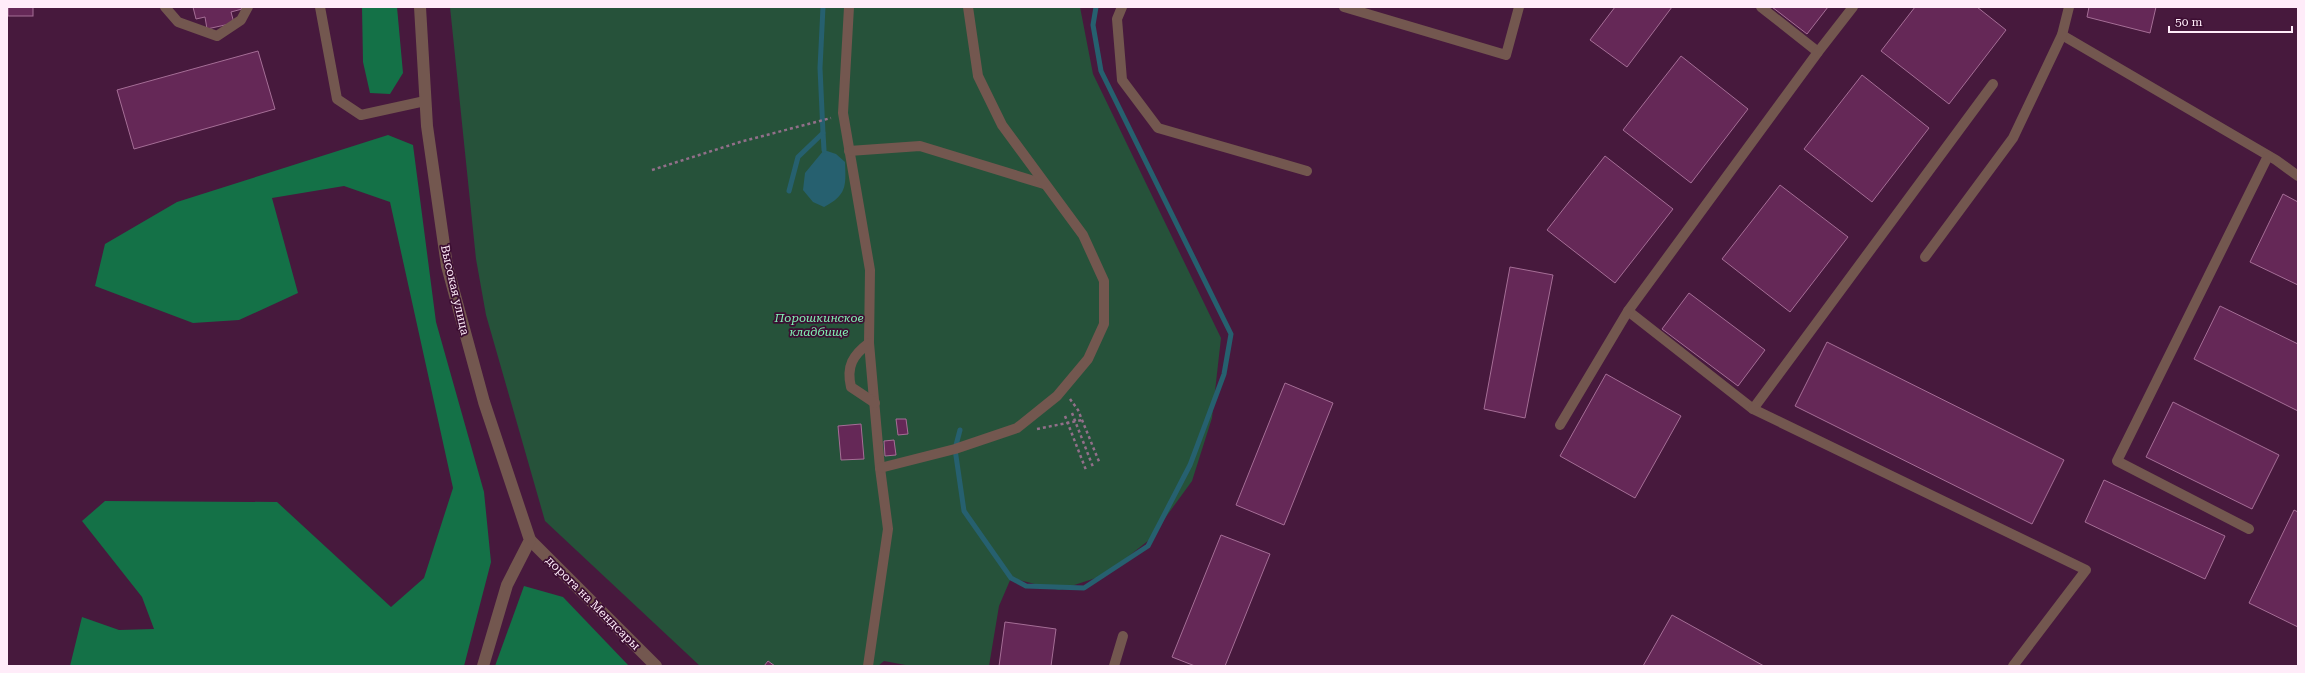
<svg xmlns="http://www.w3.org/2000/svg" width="2305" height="673" viewBox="0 0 2305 673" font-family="'Roboto Serif',serif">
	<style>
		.green { fill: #26523a }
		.forest { fill: #147147 }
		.water { fill: #26606f }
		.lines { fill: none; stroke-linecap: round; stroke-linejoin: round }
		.stream { stroke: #26606f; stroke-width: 5 }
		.building { fill: #652857; stroke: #a56e96 }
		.path { stroke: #926f8a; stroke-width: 2.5; stroke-dasharray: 3 3; stroke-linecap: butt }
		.service { stroke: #73574f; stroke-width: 10 }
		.minor { stroke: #73574f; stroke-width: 12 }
		.tertiary { stroke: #73574f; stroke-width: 12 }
		.labels { text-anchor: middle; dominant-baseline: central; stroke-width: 3.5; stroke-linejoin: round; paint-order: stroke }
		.street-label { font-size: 12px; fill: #ffecf9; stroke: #3c0e32 }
		.park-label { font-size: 12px; font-style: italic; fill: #82f3b4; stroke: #3c0e32 }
	</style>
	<rect width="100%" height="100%" fill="#47193d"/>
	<polygon class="green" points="450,7 1080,7 1093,74 1221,338 1212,418 1192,481 1149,540 1105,575 1059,590 1011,578 999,606 989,666 911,666 884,661 878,666 700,666 545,521 486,315 476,259"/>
	<g class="forest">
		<polygon points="362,7 397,7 403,73 390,94 370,93 363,62"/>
		<polygon points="388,135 413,145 436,322 484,492 491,562 464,666 70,666 82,617 119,630 154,629 142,597 82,521 105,501 277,502 391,607 424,578 453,488 390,202 344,186 272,198 298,293 239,320 193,323 95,286 105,244 177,202"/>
		<polygon points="524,586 563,597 629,666 495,666"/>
	</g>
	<path class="water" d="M824,150L836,154L845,162C846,186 847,195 824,207L813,202L803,190L805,173Z"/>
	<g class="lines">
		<g class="stream">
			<polyline points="823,133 824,150"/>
			<polyline points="789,191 798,157 823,133 820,68 823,7"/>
			<polyline points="960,430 955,449 964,511 1011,578 1026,586 1084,588 1148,546 1190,465 1224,374 1231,334 1101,71 1093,25 1096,7"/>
		</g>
	</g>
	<g class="building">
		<rect x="8" y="7" width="25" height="9"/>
		<polygon points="193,7 241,7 242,9 231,12 234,23 207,29 205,17 196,19"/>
		<polygon points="1615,7 1672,7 1627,67 1590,40"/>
		<polygon points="1772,7 1828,7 1807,34"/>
		<polygon points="1915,7 1977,7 2006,30 1949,104 1881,51"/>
		<polygon points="2089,7 2156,7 2150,33 2087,17"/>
		<polygon points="258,51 275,109 134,149 117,90"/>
		<polygon points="1681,56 1748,109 1691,183 1623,130"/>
		<polygon points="1862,75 1929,128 1872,202 1804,149"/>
		<polygon points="1605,156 1673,209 1615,283 1547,230"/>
		<polygon points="1780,185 1848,237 1790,312 1722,259"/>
		<polygon points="2283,194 2298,202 2298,285 2250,262"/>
		<polygon points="1510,267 1553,275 1525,418 1484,409"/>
		<polygon points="1689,293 1765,350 1738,386 1662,329"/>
		<polygon points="2220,306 2298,344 2298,411 2194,359"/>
		<polygon points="1827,342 2064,460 2032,524 1795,406"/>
		<polygon points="1606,374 1681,416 1635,498 1560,456"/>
		<polygon points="1285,383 1333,403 1284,525 1236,505"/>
		<polygon points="2173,402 2279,455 2252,509 2146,457"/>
		<polygon points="896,419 906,419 908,434 898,435"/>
		<polygon points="861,424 864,459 841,460 838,426"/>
		<polygon points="894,440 896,455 885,456 884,441"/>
		<polygon points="2104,480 2225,536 2205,579 2085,522"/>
		<polygon points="2294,510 2298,512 2298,627 2249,603"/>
		<polygon points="1221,535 1270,554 1225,666 1195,666 1172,657"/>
		<polygon points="1672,615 1764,666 1643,666"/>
		<polygon points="1005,622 1056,629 1051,666 999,666"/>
		<polygon points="768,661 775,666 764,666"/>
	</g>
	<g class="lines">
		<g class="path">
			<polyline points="652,170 740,142 831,118"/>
			<polyline points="1070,399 1078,410 1100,464"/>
			<polyline points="1072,413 1093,467"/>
			<polyline points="1065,416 1086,470"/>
			<polyline points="1037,429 1082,420"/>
		</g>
		<g class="service">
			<polyline points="165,7 178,22 217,36 241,20 248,7"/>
			<polyline points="320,7 337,99 361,115 425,101"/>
			<polyline points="849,7 843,113 870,270 869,343 880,468 888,529 868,666"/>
			<polyline points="1122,7 1117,19 1122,80 1158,128 1307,171"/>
			<polyline points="1344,7 1506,55 1519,7"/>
			<polyline points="1761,7 1818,52"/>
			<polyline points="2062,35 2276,160 2298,176"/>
			<polyline points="849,151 920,146 1044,184"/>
			<polyline points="1925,257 2013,138 2062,35 2069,7"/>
			<polyline points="1628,311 1753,409 2086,570 2013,666"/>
			<path d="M869,343C853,355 846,366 851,387L875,403"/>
			<polyline points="1753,409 1993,84"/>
			<polyline points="1560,425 1628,311 1818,52 1853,7"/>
			<polyline points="880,468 955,449 1017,428 1057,396 1088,359 1104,324 1104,281 1083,235 1002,125 978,76 968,7"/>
			<polyline points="2249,529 2117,461 2268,156"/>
			<polyline points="1114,666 1123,636"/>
		</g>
		<polyline class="minor" points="530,540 656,666"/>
		<polyline class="tertiary" points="420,7 427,126 447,266 484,402 530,540 507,585 483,666"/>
	</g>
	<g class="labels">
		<g class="street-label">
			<text transform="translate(455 290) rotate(77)">Высокая улица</text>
			<text transform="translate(593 603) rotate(45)">дорога на Мендсары</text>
		</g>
		<g class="park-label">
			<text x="819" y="318">Порошкинское<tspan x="819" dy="14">кладбище</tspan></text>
		</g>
	</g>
	<rect width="2305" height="673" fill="none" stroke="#ffecf9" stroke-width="16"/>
	<path d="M2169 26v6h123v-6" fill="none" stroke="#ffecf9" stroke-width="2"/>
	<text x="2175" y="26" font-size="12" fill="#ffecf9" stroke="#3c0e32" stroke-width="3" paint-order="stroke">50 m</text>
</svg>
